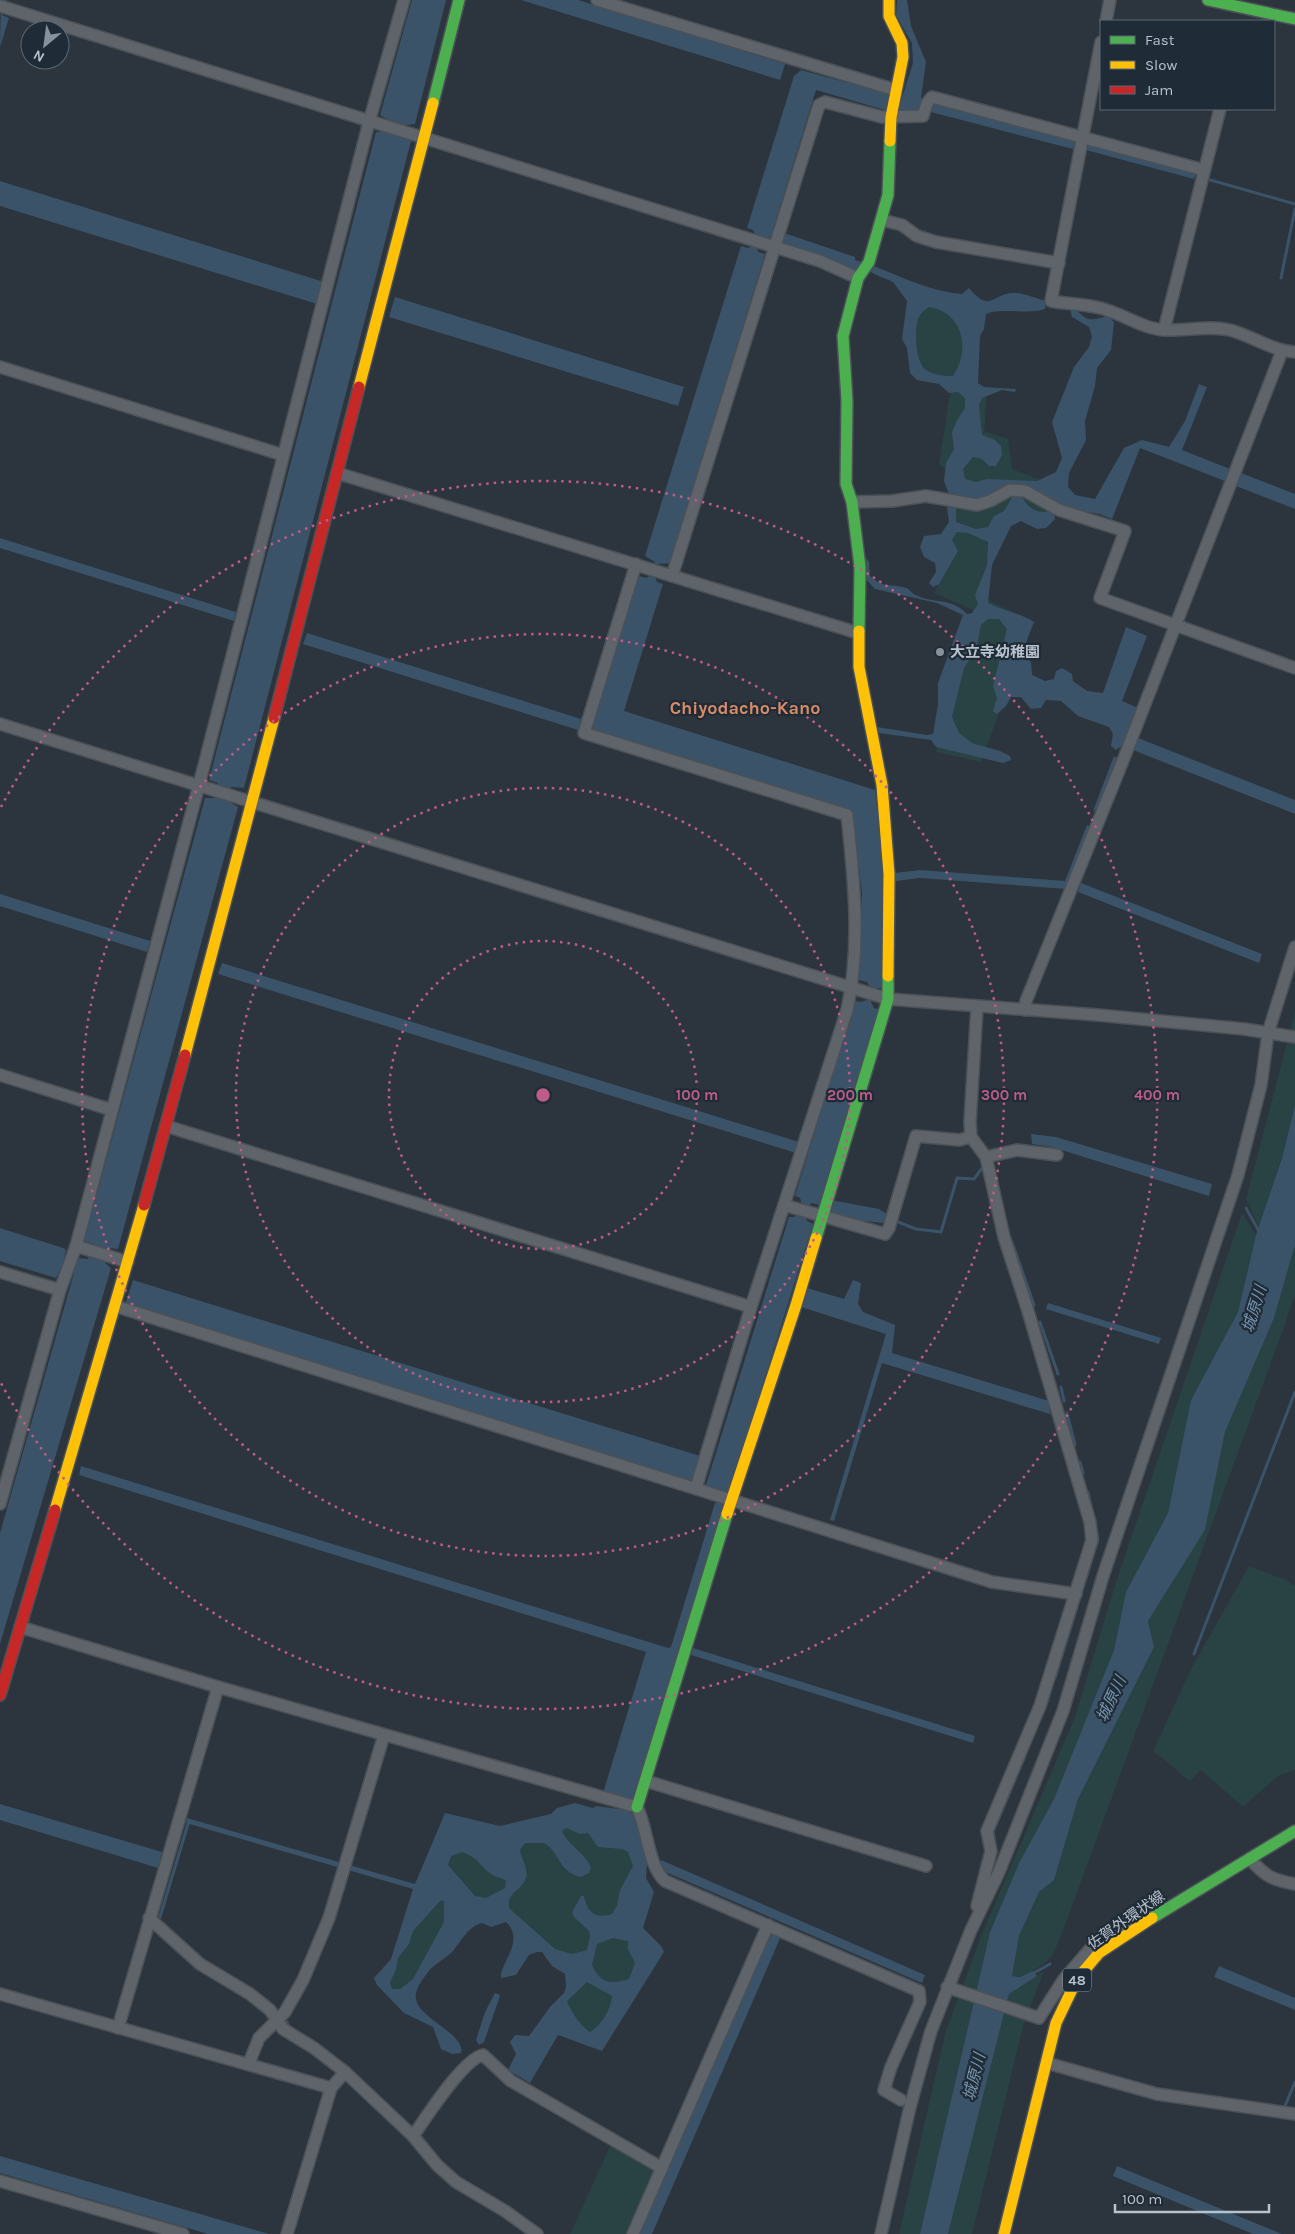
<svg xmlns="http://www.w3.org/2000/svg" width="1295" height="2234" viewBox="0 0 1295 2234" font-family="Karla,'Noto Sans JP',sans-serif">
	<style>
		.green { fill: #294243 }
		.water { fill: #3a5368; fill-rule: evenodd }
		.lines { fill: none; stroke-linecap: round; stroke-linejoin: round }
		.stream { stroke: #3a5368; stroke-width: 3 }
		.street-casing { stroke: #4b5157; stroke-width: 14 }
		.fast-casing { stroke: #4b5157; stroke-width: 14 }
		.slow-casing { stroke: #4b5157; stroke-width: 14 }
		.jam-casing { stroke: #4b5157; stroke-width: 14 }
		.street { stroke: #5e646a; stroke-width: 11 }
		.fast { stroke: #4caf50; stroke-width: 11 }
		.slow { stroke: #ffc107; stroke-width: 11 }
		.jam { stroke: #c62828; stroke-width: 11 }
		.ring { fill: none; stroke: #be5c89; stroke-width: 2.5; stroke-dasharray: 2.5 5 }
		.poi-dot { fill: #87919b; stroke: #1f2c38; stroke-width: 2 }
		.labels { text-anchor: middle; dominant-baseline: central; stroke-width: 4.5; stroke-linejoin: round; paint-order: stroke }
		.shield { fill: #1f2c38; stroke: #8a95a0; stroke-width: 1 }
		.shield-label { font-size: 14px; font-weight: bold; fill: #b8c2cd }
		.poi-label { font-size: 15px; font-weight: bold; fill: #b8c2cd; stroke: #1f2c38; text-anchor: start }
		.street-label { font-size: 15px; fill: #b8c2cd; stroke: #1f2c38 }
		.water-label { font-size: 16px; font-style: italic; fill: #7796b0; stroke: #1f2c38 }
		.quarter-label { font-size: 18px; font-weight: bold; fill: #d98b66; stroke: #1f2c38 }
		.centre { fill: #be5c89; stroke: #1f2c38; stroke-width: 2.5 }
		.ring-label { font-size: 15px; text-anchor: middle; font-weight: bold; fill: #be5c89; stroke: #1f2c38; stroke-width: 4.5; stroke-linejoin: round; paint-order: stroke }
	</style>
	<rect width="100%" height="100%" fill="#2c353d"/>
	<g class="green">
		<polygon points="914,286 982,305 973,386 987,391 984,431 1008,439 1012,469 1054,485 1038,527 1009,512 978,595 1033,622 981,762 936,752 973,610 934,593 955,551 945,539 960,482 939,464 951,387 913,365"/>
		<polygon points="1295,1012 1295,1105 1282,1158 1259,1227 1246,1199"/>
		<polygon points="1242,1213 1256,1235 1238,1312 1191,1400 1168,1513 1126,1592 1114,1650 1054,1799 1019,1863 990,1932 920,2234 899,2234 945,2034 981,1936 1075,1717 1116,1582"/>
		<path d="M1295,1245V1295L1284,1327L1063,1931C1059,1939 1056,1950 1051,1957C1042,1967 1025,1978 1012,1976L1019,1936L1039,1892L1054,1879L1078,1799L1154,1647L1148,1621L1205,1530L1225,1432L1274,1318Z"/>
		<polygon points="1249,1566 1286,1580 1295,1586 1295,1770 1278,1776 1243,1807 1201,1770 1190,1781 1153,1751 1192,1667"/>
		<polygon points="574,1815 623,1826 640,1864 628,1929 656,1954 599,2039 548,2025 578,1976 501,1911 465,1909 405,2004 383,1982 450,1827 494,1843"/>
		<polygon points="1044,1971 1024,2023 972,2234 948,2234 1009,1994"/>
		<polygon points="612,2142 655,2169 628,2234 570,2234"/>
	</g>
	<g class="water">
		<polygon points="1,0 7,0 2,15 9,18 0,47"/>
		<polygon points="412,0 446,0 415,124 405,125 401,135 411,141 244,788 231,787 228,801 238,807 118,1249 109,1248 105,1263 111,1268 0,1644 0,1533 74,1273 61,1268 56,1278 0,1261 0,1228 63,1248 66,1250 63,1263 75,1267 79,1258 88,1259 94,1244 84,1241 205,798 215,798 218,783 209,780 376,132 386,132 390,121 380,115"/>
		<polygon points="521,0 578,0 785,64 780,80"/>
		<path d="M897,0H907L911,26L926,62L921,97L923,106L919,111L885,110L816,90L770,239L760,236L757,248L758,252L765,254L670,563L658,564L655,576L657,582L663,584L624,711L875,790L885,878V987L875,989L871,1002L874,1008L881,1010L819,1205L812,1203C806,1207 805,1214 807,1221L813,1224L632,1802L603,1793L646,1652L79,1475L81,1466L668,1648L671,1647L715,1503L719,1502L723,1491L706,1485L789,1217H794C801,1212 803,1206 800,1198L795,1196L855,1001L861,1002L867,1000L870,987L867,982L859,980L862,893L852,810L592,729L639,576L646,578L651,575L655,562L645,556L741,246L748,248L751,246L755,235L753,230L747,228L794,76L801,70L889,94L900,104L913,63L912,43L896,15Z"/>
		<polygon points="933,104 1075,141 1073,149 931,112"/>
		<polygon points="1087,145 1196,173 1194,179 1086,150"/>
		<polygon points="0,181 324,282 317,304 0,206"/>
		<path d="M784,233L855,257V260C891,270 923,291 962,294L969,288C991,315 993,292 1015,293C1025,293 1037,299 1046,301L1045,309C1026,315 1001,307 986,314L984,329L980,336L978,383L984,387L1016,389L1015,392L1002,390L982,398L979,405L982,435L995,440L1001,446L1002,455L996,466H989L982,459L973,457L963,469L965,479L976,482L987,479L1037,481L1056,472L1062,458L1052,422L1074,367L1089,347L1092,336L1089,327L1072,317L1070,309L1075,308C1087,323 1092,320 1108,316L1114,322L1111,350L1097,368L1095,386L1085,421L1086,440L1069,473L1068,487L1075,495L1095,499L1124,448L1142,440L1169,447L1185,421L1199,384L1207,387L1182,450L1230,469L1225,481L1140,448L1112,519L1099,514L1059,507L1054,514L1055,519L1046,528L1037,529L1021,521L1011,526L992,565L988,603C1004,611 1020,613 1034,622L1022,653L1031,662L1032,675L1045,681L1054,679L1056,671L1062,668L1072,674L1073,681L1087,691L1103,693L1126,627L1147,636L1122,701L1138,708L1123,745L1116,750L1111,746L1113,734L1109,727L1078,716L1061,701L1046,700L1041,708L1031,709L1021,697H1011L1006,706L997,714L993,711L997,698L993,686L1007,629L999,619H988L981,625L976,650L964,668L952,717L959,733L972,743L1000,751L1010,756L1011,760L1003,763L936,747L931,740L879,733L877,727L927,735L933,734L938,704V683L963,615L937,603L875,589L865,578L864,555L869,562L870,576C884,589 890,583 906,588C910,589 912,594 916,595C933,604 952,597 967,614L972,613L978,604L975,595L987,565L988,542L968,533L957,532L952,540L958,551L939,584L933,587L929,583L936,572L935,563L924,557L920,547L924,536L941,534L949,522L947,507L956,508V522L976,529L988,527L994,516L1004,511L1013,496L1022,497C1029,508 1035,514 1049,511L1054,503L1019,484L1007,486L991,497L979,500L950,497L944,481L946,463L954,449L952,433L956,422L965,408V398L958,392L949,393L939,384L917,380L910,373L907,348L902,339L907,301L893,282L874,274L870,271H855L829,258L785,246L781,242ZM929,307C963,312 971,350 953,376C944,376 934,375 926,370C915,363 913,325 920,315C922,312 926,309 929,307Z"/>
		<polygon points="395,297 684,387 678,406 389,317"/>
		<polygon points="1241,473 1295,494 1295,509 1236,486"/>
		<polygon points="0,538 236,612 234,621 0,548"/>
		<polygon points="307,633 581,719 578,730 303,644"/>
		<polygon points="1138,738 1295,800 1295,814 1133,750"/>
		<polygon points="1114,756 1117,758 1097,810 1093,811"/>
		<polygon points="1087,825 1091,827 1067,889 920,878 896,881 895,873 920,870 1065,881"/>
		<polygon points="1081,883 1262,954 1259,963 1078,892"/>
		<polygon points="0,894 150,941 147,952 0,906"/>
		<polygon points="222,963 799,1142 796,1153 218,974"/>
		<polygon points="1295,1105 1295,1245 1274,1318 1225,1432 1205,1530 1148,1621 1154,1647 1078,1799 1054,1880 1039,1892 1019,1936 1012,1976 1020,1977 1033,1971 1037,1976 1009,1994 948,2234 920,2234 990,1932 1019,1863 1054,1799 1114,1650 1126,1592 1168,1513 1191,1400 1238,1312 1256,1235 1282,1158"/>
		<polygon points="1031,1134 1056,1137 1212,1184 1209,1196 1052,1147 1032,1144"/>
		<polygon points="831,1200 879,1209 888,1215 884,1223 853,1220 828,1213"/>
		<polygon points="133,1280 700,1456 692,1481 125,1305"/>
		<polygon points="853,1280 861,1283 858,1304 863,1312 895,1325 892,1353 1049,1401 1050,1414 882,1363 834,1521 830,1520 886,1334 801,1307 807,1288 844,1299"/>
		<polygon points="1048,1303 1161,1338 1159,1344 1046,1309"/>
		<polygon points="693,1648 975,1736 973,1743 691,1655"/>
		<path d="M575,1803L593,1808L596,1806L626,1810L633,1814L647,1860L646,1878L654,1892L643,1928L661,1946L664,1952L602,2051L558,2035L530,2083L508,2070L516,2054L510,2042L515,2035L529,2036L550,2007L564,1993L566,1987L565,1974L552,1966L542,1952H537L529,1955L516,1975L501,1978C499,1964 526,1941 506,1922L491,1927L482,1923C467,1927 462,1941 452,1952C445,1959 434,1964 428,1972C423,1979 414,1990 416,1999C418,2018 466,2034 461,2053L452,2054L441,2049L433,2027L404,2013L377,1985L374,1978L391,1959L413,1889L186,1823L187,1818L415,1884L445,1813L500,1826L551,1814L557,1808ZM566,1828L580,1834L588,1833L598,1847L622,1849L628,1852L633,1866L620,1890L617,1906L612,1914C596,1919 587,1913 584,1896H581L572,1912L574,1917L589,1931L590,1937L587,1950L572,1954L555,1949L509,1908C507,1892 521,1891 526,1878C529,1869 521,1858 520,1850L525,1843H544C560,1852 558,1872 581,1877L589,1873L591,1868C585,1852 569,1847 562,1831ZM462,1852C482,1860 478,1865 491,1874C496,1878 502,1877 506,1881L505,1888L486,1898L475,1896L448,1865L451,1856ZM441,1900L444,1901V1922L413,1979L400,1989H392L390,1982L396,1970L398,1958L409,1944L413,1931ZM613,1938L628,1941V1949L635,1963L629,1979C611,1984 601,1985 592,1965L597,1944ZM587,1982L612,1996C611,2009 601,2026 590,2032C581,2027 570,2010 567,2001Z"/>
		<polygon points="0,1804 162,1852 158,1868 0,1820"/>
		<polygon points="661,1860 925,1975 922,1983 661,1870"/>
		<polygon points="771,1932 781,1936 652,2234 640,2234"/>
		<polygon points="1219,1966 1295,1998 1295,2010 1214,1977"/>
		<polygon points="495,1993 500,1995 499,1999 484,2042 479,2045 476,2040 485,2012"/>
		<polygon points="0,2156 269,2234 208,2234 0,2173"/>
		<polygon points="1117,2166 1282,2234 1253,2234 1113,2176"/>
	</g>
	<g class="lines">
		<g class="stream">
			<polyline points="1207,179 1295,204"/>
			<polyline points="1281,278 1295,209"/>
			<polyline points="1246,1208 1260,1233"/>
			<polyline points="898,1222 916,1229 941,1232 957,1178 974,1179 983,1167"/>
			<polyline points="1012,1242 1034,1305"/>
			<polyline points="1040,1322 1058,1374"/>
			<polyline points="1061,1387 1064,1401"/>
			<polyline points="1067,1413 1075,1445"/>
			<polyline points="1080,1462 1083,1473"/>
			<polyline points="1194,1654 1295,1392"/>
			<polyline points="1055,1678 1098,1539 1088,1492"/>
			<polyline points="994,1838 993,1832 1025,1756"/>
			<polyline points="160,1917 188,1824"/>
			<polyline points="1032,1974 1050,1964"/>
			<polyline points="287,2022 290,2029"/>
			<polyline points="1285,2106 1295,2082"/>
			<polyline points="419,2134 434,2153"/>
		</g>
		<defs>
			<g id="street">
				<polyline points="597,0 896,90"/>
				<polyline points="0,6 820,261 858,278"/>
				<polyline points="1106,21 1110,0"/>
				<path d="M1101,42L1051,301C1067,304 1084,304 1100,308C1122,313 1142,329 1165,330C1188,331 1208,325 1230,330C1252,336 1273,351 1295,352"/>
				<polyline points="882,220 902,225 917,236 936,242 1059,263"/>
				<polyline points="1164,330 1220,109"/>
				<polyline points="0,367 283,455"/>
				<polyline points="337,473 858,633"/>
				<polyline points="852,502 892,501 926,496 977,505 990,501 1010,490 1025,491 1059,510 1125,531 1100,598 1295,668"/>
				<path d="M636,564L584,733L847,815C854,879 861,946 847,1010L751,1307L696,1488"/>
				<polyline points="672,576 819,105 825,102 882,117 923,116 927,103 932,97 1204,170"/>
				<polyline points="0,724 888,999 1098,1015 1244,1029 1295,1037"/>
				<polyline points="1025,1010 1026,1001 1124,758 1282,351"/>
				<polyline points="0,1075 112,1110"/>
				<polyline points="166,1126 751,1307"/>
				<polyline points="986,1157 1017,1150 1057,1155"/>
				<polyline points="784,1205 885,1234 889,1228 916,1136 959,1140 971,1137"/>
				<polyline points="76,1246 199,785 369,122 404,0"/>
				<polyline points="0,1272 60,1290"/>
				<polyline points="115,1306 992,1582 1076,1594"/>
				<polyline points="0,1504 60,1290 76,1246 128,1262"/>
				<path d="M20,1627L218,1687L637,1807C648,1829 648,1866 665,1881L919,1991L920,2002L891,2067L884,2090L901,2100"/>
				<polyline points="646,1781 926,1866"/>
				<path d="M1250,1859C1265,1876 1272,1880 1295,1884"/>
				<polyline points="977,1906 991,1851 987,1831 1040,1706 1092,1540 1090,1522 1028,1311 1004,1237 986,1157 971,1137 970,1122 977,1007"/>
				<polyline points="149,1918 200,1964 250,1994 270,2010 283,2029 314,2048 345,2072 413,2136 437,2165 456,2182 505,2211 537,2234"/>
				<polyline points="947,1987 1039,2018 1064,1979 1090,1949 1129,1921 1139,1926"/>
				<polyline points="0,1994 331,2088"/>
				<polyline points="118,2028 218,1687"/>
				<polyline points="249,2063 259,2038 285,2012 303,1980 329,1918 384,1735"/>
				<polyline points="1047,2063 1157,2094 1295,2114"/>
				<path d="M413,2136C426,2118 463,2059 483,2055L511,2081L662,2168"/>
				<polyline points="0,2181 183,2234"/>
				<polyline points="287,2234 331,2088 345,2072"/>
				<polyline points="633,2234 768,1925"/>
				<polyline points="881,2234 910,2107 931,2031 971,1930 999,1872 1063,1711 1103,1576 1238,1175 1261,1085 1268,1033 1295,947"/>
			</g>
			<g id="fast">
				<polyline points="1208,0 1295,19"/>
				<polyline points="433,103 459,0"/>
				<polyline points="859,631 860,567 852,502 846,484 847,401 843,336 858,278 869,262 888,195 890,141"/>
				<polyline points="816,1238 888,999 888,976"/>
				<polyline points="637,1807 727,1514"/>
				<polyline points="1152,1918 1295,1831"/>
			</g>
			<g id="slow">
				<polyline points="889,0 889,16 902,43 903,57 891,117 890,141"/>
				<polyline points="359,387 433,103"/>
				<polyline points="859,631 859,667 882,785 889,874 888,976"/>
				<polyline points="185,1055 274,718"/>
				<polyline points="55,1510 144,1205"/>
				<polyline points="727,1514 796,1305 816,1238"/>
				<polyline points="1004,2234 1056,2023 1077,1979 1099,1953 1152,1918"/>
			</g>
			<g id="jam">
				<polyline points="274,718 359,387"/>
				<polyline points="144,1205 185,1055"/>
				<polyline points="0,1695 55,1510"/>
			</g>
		</defs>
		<use href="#street" class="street-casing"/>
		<use href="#fast" class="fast-casing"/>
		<use href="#slow" class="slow-casing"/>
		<use href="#jam" class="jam-casing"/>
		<use href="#street" class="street"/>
		<use href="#fast" class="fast"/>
		<use href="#slow" class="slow"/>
		<use href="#jam" class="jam"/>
	</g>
	<g class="ring">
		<circle cx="543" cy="1095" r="154"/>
		<circle cx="543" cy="1095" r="307"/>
		<circle cx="543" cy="1095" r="461"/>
		<path d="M1 807A614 614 0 1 1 1 1383"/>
	</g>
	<circle class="poi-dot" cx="940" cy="652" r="5"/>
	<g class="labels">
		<rect class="shield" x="1063" y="1968.5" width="28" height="23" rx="4"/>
		<g class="shield-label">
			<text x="1077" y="1980">48</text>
		</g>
		<g class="poi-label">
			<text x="950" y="652">大立寺幼稚園</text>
		</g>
		<g class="street-label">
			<text transform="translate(1126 1920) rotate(-35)">佐賀外環状線</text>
		</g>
		<g class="water-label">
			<text transform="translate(1254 1309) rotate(-73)">城原川</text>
			<text transform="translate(1111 1699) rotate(-65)">城原川</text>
			<text transform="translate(974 2077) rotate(-76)">城原川</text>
		</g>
		<g class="quarter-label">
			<text x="745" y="708">Chiyodacho-Kano</text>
		</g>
	</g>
	<circle cx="543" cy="1095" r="8" class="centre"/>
	<g class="ring-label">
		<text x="697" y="1100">100 m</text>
		<text x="850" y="1100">200 m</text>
		<text x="1004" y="1100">300 m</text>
		<text x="1157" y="1100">400 m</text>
	</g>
	<rect x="1100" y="20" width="175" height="90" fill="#1f2c38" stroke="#5c6874"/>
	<rect x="1110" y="36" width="25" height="8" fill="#4caf50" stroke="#5c6874"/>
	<text x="1145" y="45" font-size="15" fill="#b8c2cd">Fast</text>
	<rect x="1110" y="61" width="25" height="8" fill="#ffc107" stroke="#5c6874"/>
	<text x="1145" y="70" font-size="15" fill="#b8c2cd">Slow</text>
	<rect x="1110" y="86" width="25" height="8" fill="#c62828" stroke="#5c6874"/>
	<text x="1145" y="95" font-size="15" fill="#b8c2cd">Jam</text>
	<g transform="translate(45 45) rotate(209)"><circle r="24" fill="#1f2c38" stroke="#5c6874"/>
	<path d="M0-4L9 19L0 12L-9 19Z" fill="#87919b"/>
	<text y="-8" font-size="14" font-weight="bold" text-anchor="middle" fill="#b8c2cd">N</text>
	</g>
	<path d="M1115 2204v8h154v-8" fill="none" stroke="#b8c2cd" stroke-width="2.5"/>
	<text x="1122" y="2204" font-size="15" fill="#b8c2cd" stroke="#1f2c38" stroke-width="4" paint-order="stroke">100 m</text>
</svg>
